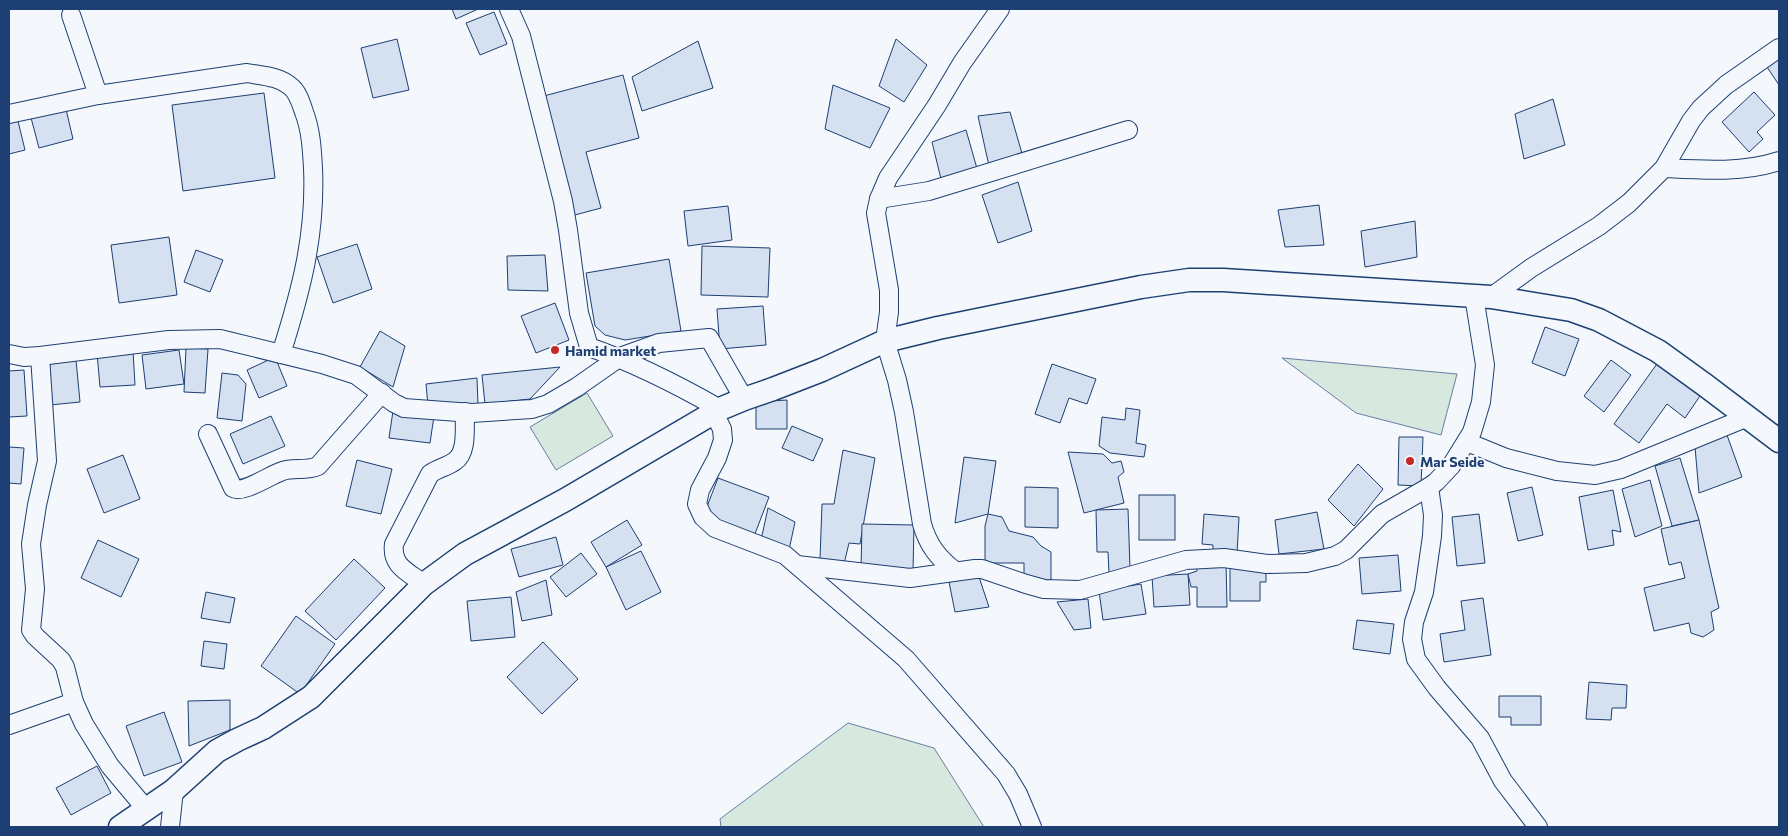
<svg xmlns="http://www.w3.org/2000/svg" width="1788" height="836" viewBox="0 0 1788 836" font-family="Commissioner,sans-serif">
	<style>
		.green { fill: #d7e8df; stroke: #687fa3 }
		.building { fill: #d5e0f0; stroke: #1d3f73 }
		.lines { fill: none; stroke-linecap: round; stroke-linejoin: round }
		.minor-casing { stroke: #1d3f73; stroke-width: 20 }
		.major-casing { stroke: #1d3f73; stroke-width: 25 }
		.minor { stroke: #f4f7fb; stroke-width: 18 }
		.major { stroke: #f4f7fb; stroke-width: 22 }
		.poi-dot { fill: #c62828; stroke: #f4f7fb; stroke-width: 2 }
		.labels { text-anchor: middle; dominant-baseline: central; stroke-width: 4; stroke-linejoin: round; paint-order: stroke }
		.poi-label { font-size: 14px; font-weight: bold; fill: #1d3f73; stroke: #f4f7fb; text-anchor: start }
	</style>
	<rect width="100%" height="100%" fill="#f4f7fb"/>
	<g class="green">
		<polygon points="1282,358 1457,374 1441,435 1356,413"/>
		<polygon points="587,393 613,436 556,470 530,427"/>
		<polygon points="848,723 934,748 984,827 721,827 720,819"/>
	</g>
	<g class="building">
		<polygon points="452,9 478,9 456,19"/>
		<polygon points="494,12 507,44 480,55 466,23"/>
		<polygon points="397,39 409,90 373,98 361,48"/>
		<polygon points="896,39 927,65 904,102 879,86"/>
		<polygon points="698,41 713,88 642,111 632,77"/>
		<polygon points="1779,59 1779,85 1767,67"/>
		<polygon points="623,75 639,138 586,152 601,208 571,216 540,97"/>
		<polygon points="833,85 890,108 870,148 825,129"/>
		<polygon points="1754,92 1775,115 1757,132 1763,139 1749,152 1722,122"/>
		<polygon points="264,93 275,178 183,191 172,105"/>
		<polygon points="1553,99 1565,145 1524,159 1515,114"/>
		<polygon points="65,105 73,139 39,148 30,114"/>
		<polygon points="1010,112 1023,157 989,166 978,116"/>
		<polygon points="17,117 25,150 9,154 9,119"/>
		<polygon points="966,130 978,172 941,179 932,142"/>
		<polygon points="1018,182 1032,231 998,243 982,195"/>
		<polygon points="1319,205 1324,245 1285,247 1278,210"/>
		<polygon points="728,206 732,240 688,246 684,211"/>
		<polygon points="1415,221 1417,257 1365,267 1361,231"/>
		<polygon points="169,237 177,295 119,303 111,245"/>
		<polygon points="357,244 372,289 333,303 317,257"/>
		<polygon points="702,246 770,248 768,297 701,295"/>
		<polygon points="196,250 223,260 210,292 184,282"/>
		<polygon points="545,255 548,291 508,290 507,256"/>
		<polygon points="669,259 681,331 625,340 605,335 595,326 586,273"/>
		<polygon points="555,303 569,340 536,353 521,316"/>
		<polygon points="763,306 766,345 720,349 717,309"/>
		<polygon points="1545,327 1579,339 1565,376 1532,363"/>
		<polygon points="380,331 405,346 393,387 360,367"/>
		<polygon points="186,348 208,349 205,393 184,392"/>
		<polygon points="179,350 184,384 146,389 142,355"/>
		<polygon points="133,351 135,385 100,387 97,353"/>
		<polygon points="275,357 287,386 259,398 247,370"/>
		<polygon points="76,360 80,402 50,405 46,363"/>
		<polygon points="1611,360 1631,375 1604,412 1584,396"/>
		<polygon points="1659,361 1702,393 1685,418 1667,404 1639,443 1614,424"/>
		<polygon points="1052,364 1096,379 1087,404 1069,398 1060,423 1035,414"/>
		<polygon points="560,367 530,399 485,404 482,375"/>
		<polygon points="24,370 27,416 9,417 9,371"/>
		<polygon points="222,373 238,375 246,384 242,421 217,418"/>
		<polygon points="477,378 478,405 428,406 426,384"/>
		<polygon points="787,400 787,429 756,429 756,402"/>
		<polygon points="1126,408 1140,410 1136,443 1146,445 1144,457 1110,453 1099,446 1102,417 1125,420"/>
		<polygon points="393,411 434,416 430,443 389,438"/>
		<polygon points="271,416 285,446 243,464 230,434"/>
		<polygon points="792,426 823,439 813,461 782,448"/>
		<polygon points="1727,435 1742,477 1699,493 1695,447"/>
		<polygon points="1399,437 1423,437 1421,486 1398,485"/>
		<polygon points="9,447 24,448 21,484 9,483"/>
		<polygon points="843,450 875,458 860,544 849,543 844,564 820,559 822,504 834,504"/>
		<polygon points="1068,452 1103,454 1112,463 1121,461 1124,472 1118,477 1124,503 1084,513"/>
		<polygon points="123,455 140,499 104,513 87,469"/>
		<polygon points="964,457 996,461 988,514 955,523"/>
		<polygon points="1680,458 1699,520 1672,526 1655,466"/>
		<polygon points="357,460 392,469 381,514 346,506"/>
		<polygon points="1358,464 1383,489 1354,526 1328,500"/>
		<polygon points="718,478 769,497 753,539 703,517"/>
		<polygon points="1650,480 1662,526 1635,537 1622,489"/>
		<polygon points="1025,487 1058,488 1058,528 1025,527"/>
		<polygon points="1532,487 1543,535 1518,541 1507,493"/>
		<polygon points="1613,490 1621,532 1612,530 1614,545 1588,550 1579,497"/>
		<rect x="1139" y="495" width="36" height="45"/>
		<polygon points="768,508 795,522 789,550 761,540"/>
		<polygon points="1128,509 1130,569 1109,573 1108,552 1097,552 1096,510"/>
		<polygon points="1317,512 1324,549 1279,554 1275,520"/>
		<polygon points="988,514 1002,517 1009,531 1033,537 1041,546 1051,552 1051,580 1024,580 1024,563 985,563 985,526"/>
		<polygon points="1204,514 1239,517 1237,554 1213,552 1213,545 1202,544"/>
		<polygon points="1479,514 1485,563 1457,566 1452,517"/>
		<polygon points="627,520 642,545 606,567 591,542"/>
		<polygon points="1699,520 1719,608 1711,612 1714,630 1703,637 1691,633 1689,623 1654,631 1644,588 1685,578 1681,562 1669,565 1661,529"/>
		<polygon points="862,524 914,525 913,571 861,570"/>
		<polygon points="556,537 563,565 519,577 511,549"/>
		<polygon points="98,540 139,559 121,597 81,578"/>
		<polygon points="641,551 661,592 626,610 606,567"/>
		<polygon points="581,553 597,574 566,597 550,577"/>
		<polygon points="1398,555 1401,591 1362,594 1359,558"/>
		<polygon points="354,559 385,588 336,640 305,611"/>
		<polygon points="1226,562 1227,607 1197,607 1197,587 1191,587 1188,574 1197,571 1196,563"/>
		<polygon points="1230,568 1266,568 1266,582 1260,582 1260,601 1230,601"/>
		<polygon points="1188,574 1190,605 1154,607 1152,576"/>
		<polygon points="979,577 989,607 955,612 949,582"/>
		<polygon points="546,580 552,615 522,621 516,592"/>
		<polygon points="1141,584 1146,614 1103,620 1099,591"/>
		<polygon points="206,592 235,598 230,623 201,618"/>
		<polygon points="511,597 515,637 471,641 467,601"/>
		<polygon points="1483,598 1491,655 1444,662 1440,634 1465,630 1461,601"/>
		<polygon points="1088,599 1091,628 1074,630 1057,602"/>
		<polygon points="296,616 335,644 300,694 261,666"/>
		<polygon points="1357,620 1394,624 1390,654 1353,649"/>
		<polygon points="204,641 227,644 224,669 201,666"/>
		<polygon points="543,642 578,679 542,714 507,677"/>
		<polygon points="1589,682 1627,685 1626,708 1612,708 1611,720 1586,719"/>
		<polygon points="1499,696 1541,696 1541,725 1511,725 1511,717 1499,717"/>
		<polygon points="230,700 230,730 189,746 188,701"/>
		<polygon points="164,712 182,762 144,776 126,726"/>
		<polygon points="97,766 111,793 71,815 56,788"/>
	</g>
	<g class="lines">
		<defs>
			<g id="minor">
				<path d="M509,9L521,36L563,201L568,230L579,313L589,347C635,363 678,385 720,409"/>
				<polyline points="71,15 98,95"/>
				<path d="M9,114L98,95L247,73C262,76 278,76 290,86C298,92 301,103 304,112C311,130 312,150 313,168C316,235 301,291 281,354"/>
				<path d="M1664,168C1702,170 1742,173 1779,161"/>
				<polyline points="879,199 929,191 1128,130"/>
				<polyline points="1491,297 1531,268 1599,226 1629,203 1664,168 1691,121 1701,108 1726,85 1779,48"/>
				<polyline points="9,354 24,357 40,356 169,340 220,339 322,364 356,375 394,403 404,408 472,413 532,409 548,404 577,387 620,357 659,343 709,338 744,399"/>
				<polyline points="40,356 47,461 37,505 31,544 35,589 31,630 35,636 61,660 65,667 74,702 84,724 110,766 146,809"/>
				<polyline points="714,413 722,429 723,440 717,458 700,490 697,504 703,517 715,528 785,555 906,659 1006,774 1018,794 1032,827"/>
				<path d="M208,434L233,488C242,494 269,476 280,472C292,466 305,472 318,466L382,393"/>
				<polyline points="1467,442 1506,458 1557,471 1595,475 1621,469 1748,417"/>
				<polyline points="1429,487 1433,515 1432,536 1424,592 1414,622 1412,639 1416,659 1437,688 1480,738 1503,781 1538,827"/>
				<polyline points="797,565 910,578 975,569 982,569 1026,584 1044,589 1080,590 1186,560 1224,558 1267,564 1306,563 1335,556 1346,550 1382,514 1429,487 1436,482 1451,466 1472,432 1481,402 1485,365 1474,296"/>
				<path d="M955,571C938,558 928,545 922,524L904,412L897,380L885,341L889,312V290L876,213L879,199L888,178L937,105L962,63L1000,9"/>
				<path d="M424,584C408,572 391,566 394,544L430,474C438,468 447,467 455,461C468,452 464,427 465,412"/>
				<polyline points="9,725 74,702"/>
				<polyline points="170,827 174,790"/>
			</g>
			<polyline id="major" points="120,827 174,790 217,751 237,740 263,728 311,697 424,584 465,554 565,500 720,409 744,399 773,389 822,370 885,341 938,328 1141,287 1189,280 1223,280 1491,297 1571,310 1599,320 1658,351 1705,385 1779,441"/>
		</defs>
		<use href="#minor" class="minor-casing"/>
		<use href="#major" class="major-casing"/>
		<use href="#minor" class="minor"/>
		<use href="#major" class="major"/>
	</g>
	<g class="poi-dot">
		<circle cx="555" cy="350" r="5"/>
		<circle cx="1410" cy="461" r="5"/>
	</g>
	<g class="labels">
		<g class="poi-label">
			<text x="565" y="350">Hamid market</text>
			<text x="1420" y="461">Mar Seide</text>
		</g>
	</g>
	<rect width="1788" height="836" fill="none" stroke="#1d3f73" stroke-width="20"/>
</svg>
